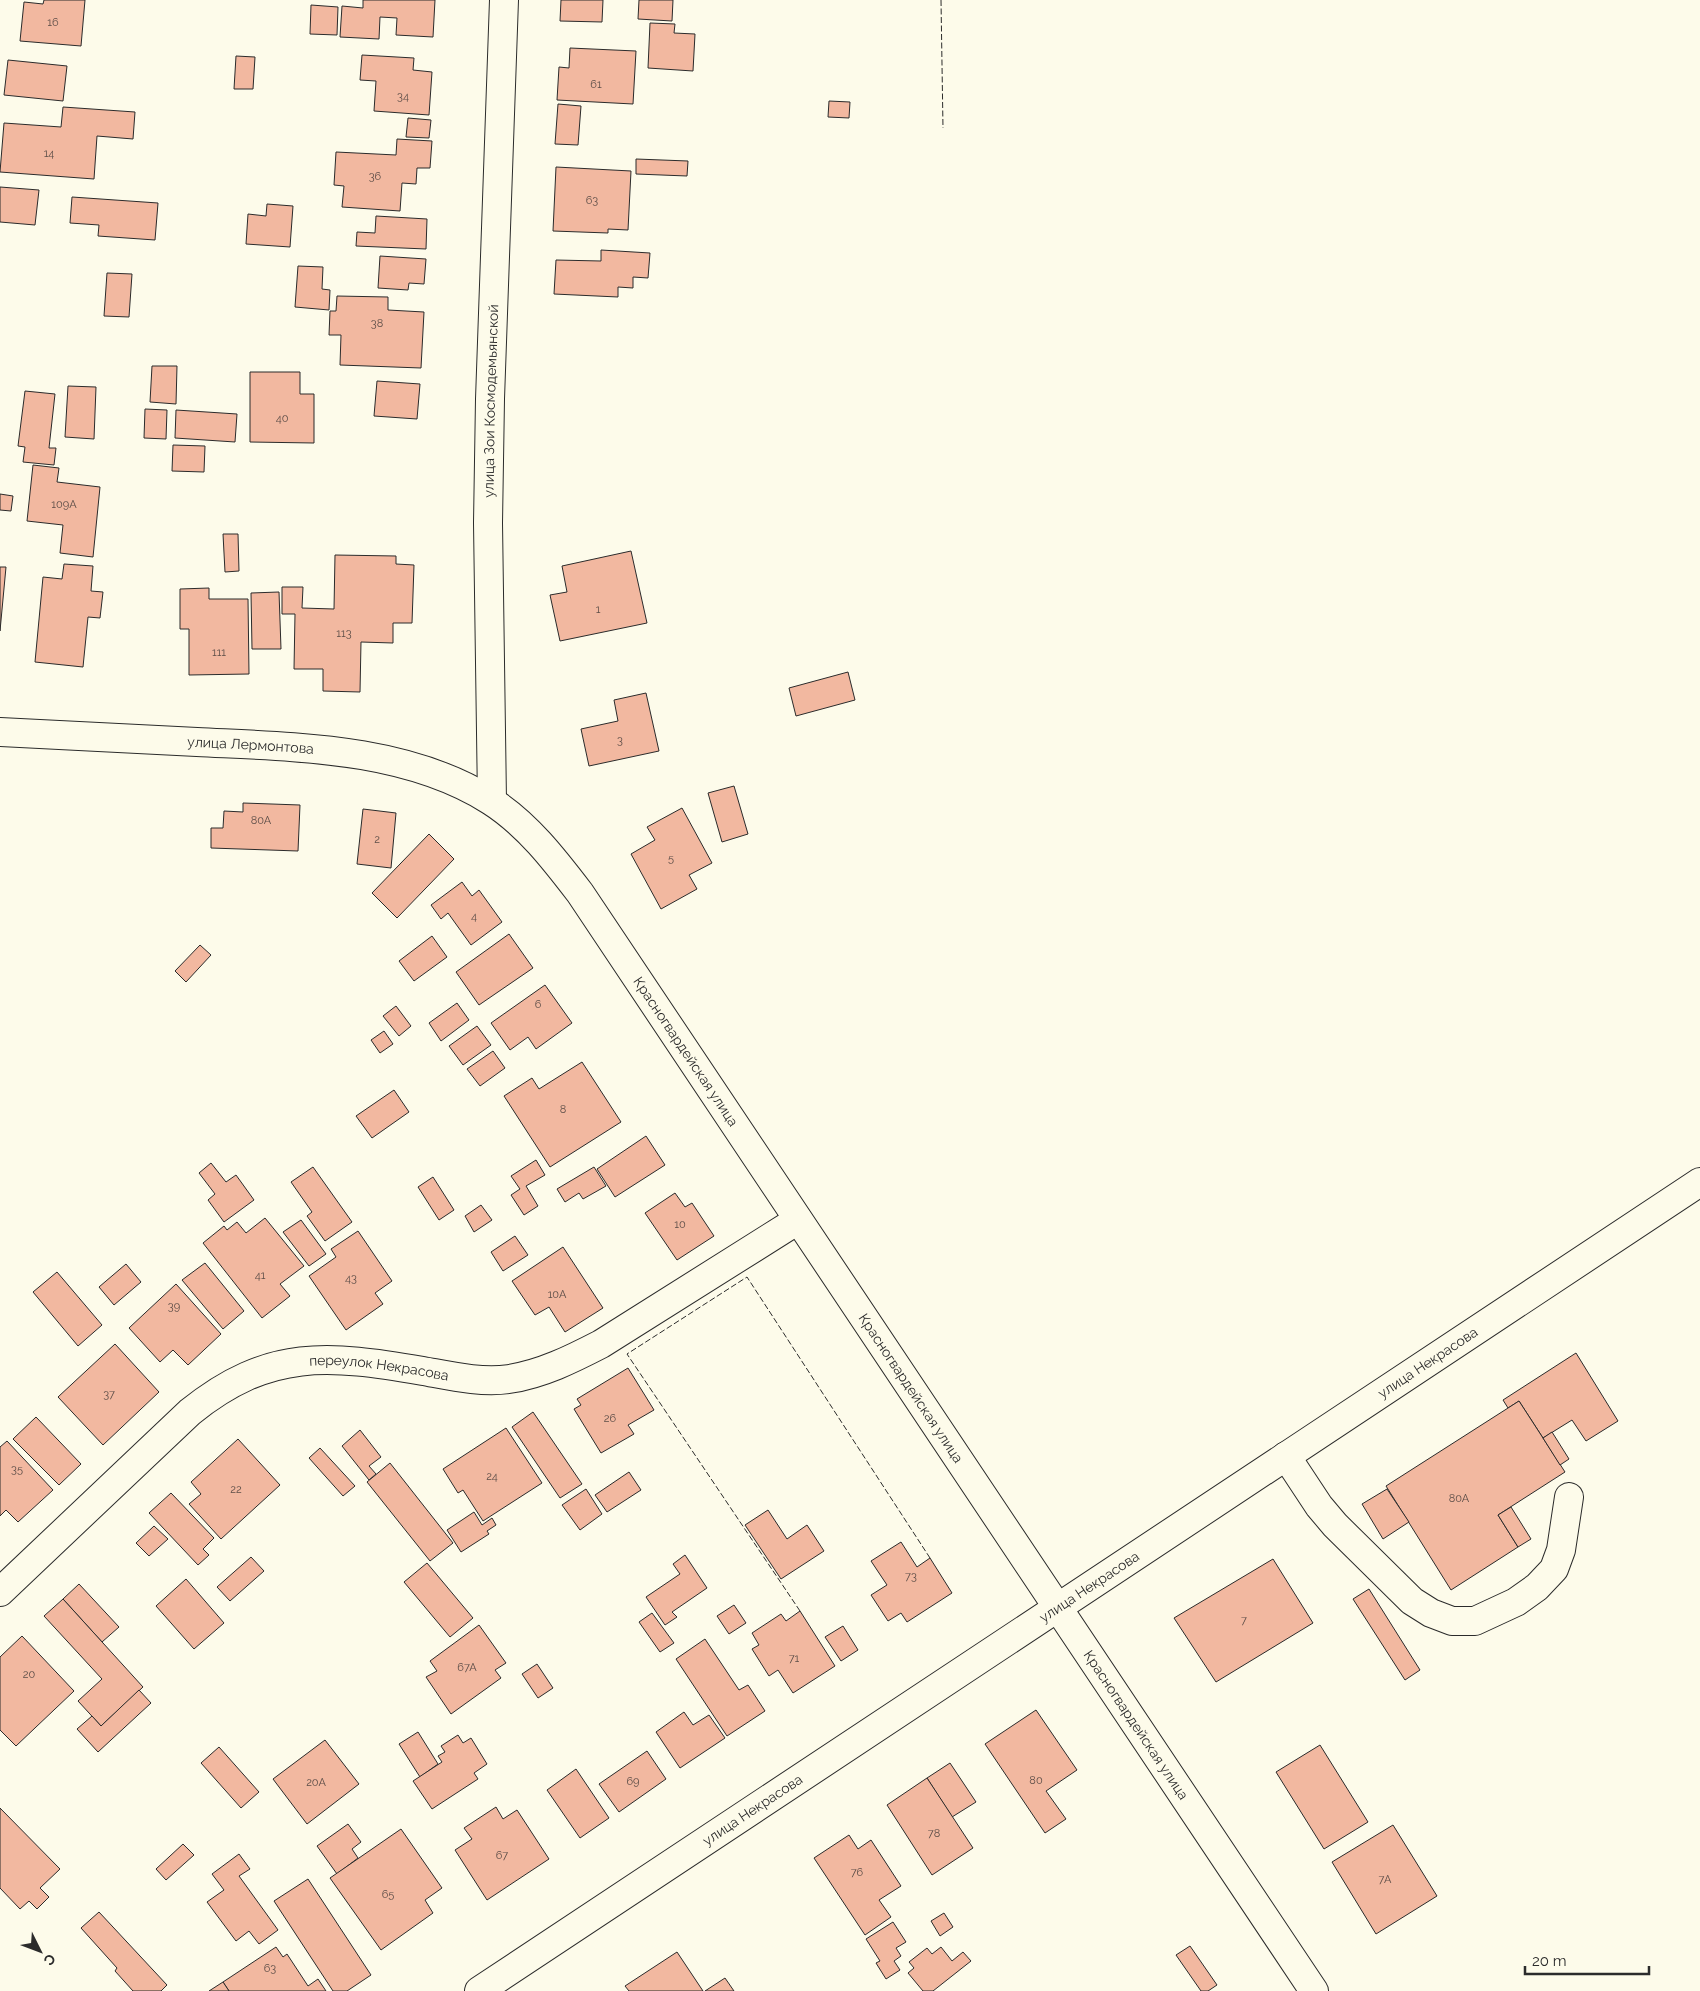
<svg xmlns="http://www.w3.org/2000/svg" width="1700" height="1991" viewBox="0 0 1700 1991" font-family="Raleway,sans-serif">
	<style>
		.building { fill: #f2b8a0; stroke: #2b2b2b }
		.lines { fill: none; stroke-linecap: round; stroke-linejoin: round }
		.minor-casing { stroke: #2b2b2b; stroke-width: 30 }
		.major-casing { stroke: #2b2b2b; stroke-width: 30 }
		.minor { stroke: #fdfbea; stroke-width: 28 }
		.major { stroke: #fdfbea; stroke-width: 28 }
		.fence { stroke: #2b2b2b; stroke-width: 1; stroke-dasharray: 6 2.5; stroke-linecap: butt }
		.labels { text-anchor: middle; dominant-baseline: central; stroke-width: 4; stroke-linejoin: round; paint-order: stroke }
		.number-label { font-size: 11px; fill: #5d4e48 }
		.street-label { font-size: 14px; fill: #2b2b2b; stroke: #fdfbea }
	</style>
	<rect width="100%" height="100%" fill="#fdfbea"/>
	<g class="building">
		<polygon points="44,0 85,0 81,46 20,41 24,2 43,4"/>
		<polygon points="363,0 435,0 433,37 396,35 397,18 380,17 379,39 340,37 342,6 363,8"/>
		<polygon points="561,0 603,0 602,22 560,21"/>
		<polygon points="639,0 673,0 672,21 638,19"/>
		<polygon points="311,5 338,7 337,35 310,34"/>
		<polygon points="650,23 675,24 674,33 695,34 693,71 648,68"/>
		<polygon points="570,48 636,51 633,104 557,100 559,67 569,68"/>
		<polygon points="362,55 414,58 413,70 432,72 429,115 374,111 376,81 360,80"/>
		<polygon points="236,56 255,57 253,89 234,89"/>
		<polygon points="8,60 67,66 63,101 4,95"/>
		<polygon points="829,101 850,102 849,118 828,117"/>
		<polygon points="558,104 581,106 578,145 555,144"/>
		<polygon points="63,107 135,112 133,139 97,136 94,179 0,172 4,123 61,127"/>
		<polygon points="408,118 431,120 429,138 406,137"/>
		<polygon points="397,139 432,141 430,168 417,168 416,184 402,183 400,211 342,207 344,186 334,185 336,152 396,155"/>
		<polygon points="636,159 688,161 687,176 636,174"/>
		<polygon points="556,167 631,171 628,230 608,229 608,233 553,231"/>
		<polygon points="0,187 39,190 35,225 0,222"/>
		<polygon points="72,197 158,203 155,240 98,236 99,225 70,223"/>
		<polygon points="267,204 293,206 290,247 246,244 248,214 266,216"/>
		<polygon points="376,216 427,219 426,249 356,246 357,232 375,233"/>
		<polygon points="601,250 650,253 648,278 633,277 633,288 618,287 618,297 554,294 556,260 601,261"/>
		<polygon points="380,256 426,259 424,284 409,283 408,290 378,288"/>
		<polygon points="298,266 323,267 322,289 330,290 329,310 295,307"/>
		<polygon points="107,273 132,274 129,317 104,316"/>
		<polygon points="337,296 388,297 388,310 424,312 421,368 340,365 341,335 329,335 330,311 336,311"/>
		<polygon points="152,366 177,366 176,404 150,402"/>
		<polygon points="250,372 300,372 300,394 314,394 314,443 250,442"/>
		<polygon points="377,381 420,384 417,419 374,416"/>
		<polygon points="68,386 96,387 94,439 65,437"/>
		<polygon points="25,391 55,394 49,448 56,448 54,465 23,462 25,447 18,446"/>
		<polygon points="145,409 167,410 166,439 144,438"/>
		<polygon points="176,410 237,414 235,442 175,438"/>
		<polygon points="173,445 205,446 204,472 172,471"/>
		<polygon points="33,465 59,468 57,482 100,487 93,557 60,553 63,525 27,521"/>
		<polygon points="0,494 13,496 11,511 0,510"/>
		<polygon points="223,534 238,534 239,571 225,572"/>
		<polygon points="631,551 647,623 560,641 550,595 567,592 562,566"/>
		<polygon points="335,555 396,556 396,564 414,565 412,623 393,623 393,643 361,642 360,692 323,691 323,669 294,669 295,614 282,614 282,587 303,587 302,608 334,609"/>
		<polygon points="64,564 93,566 91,591 103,592 100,618 88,617 83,667 35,662 43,577 62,579"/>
		<polygon points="0,567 6,567 0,631"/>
		<polygon points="209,588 209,599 248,599 249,674 189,675 189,629 180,629 180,589"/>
		<polygon points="279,592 281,649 252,649 251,593"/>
		<polygon points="848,672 855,700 796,716 789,688"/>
		<polygon points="646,693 659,751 589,766 581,729 618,721 614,700"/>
		<polygon points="734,786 748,834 722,842 708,793"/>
		<polygon points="243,803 300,805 298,851 211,848 211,828 223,828 224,811 243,812"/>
		<polygon points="682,808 712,863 689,875 697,889 661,909 631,854 655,840 647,827"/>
		<polygon points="363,809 396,813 391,868 357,864"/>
		<polygon points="429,834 454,859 397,918 372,893"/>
		<polygon points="462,882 472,896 479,890 502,922 471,945 448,913 441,919 431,905"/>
		<polygon points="509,934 533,968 479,1005 456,972"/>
		<polygon points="432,936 447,957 414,981 399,961"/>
		<polygon points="200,945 211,955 186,982 175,971"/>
		<polygon points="545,985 572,1023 536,1049 528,1037 510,1050 491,1023"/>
		<polygon points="457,1003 469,1020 441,1041 429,1023"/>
		<polygon points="396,1006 411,1026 399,1036 383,1016"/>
		<polygon points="477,1026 491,1045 463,1065 449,1046"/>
		<polygon points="384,1031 393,1044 380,1053 371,1040"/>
		<polygon points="493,1051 505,1068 480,1086 467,1069"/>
		<polygon points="582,1062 621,1122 550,1167 504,1096 532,1078 539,1089"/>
		<polygon points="394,1090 409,1112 372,1138 356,1116"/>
		<polygon points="646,1136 665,1165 615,1197 597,1169"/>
		<polygon points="536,1160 545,1175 526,1186 538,1206 524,1215 511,1195 520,1189 511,1176"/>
		<polygon points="211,1163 226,1182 236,1175 254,1200 224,1222 208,1200 215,1194 199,1173"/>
		<polygon points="313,1167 352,1222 325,1241 307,1216 312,1212 291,1182"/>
		<polygon points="594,1167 606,1186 583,1199 579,1193 565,1202 557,1189"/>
		<polygon points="433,1177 454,1210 439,1220 418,1187"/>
		<polygon points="675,1193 685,1207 692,1203 714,1236 677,1260 645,1213"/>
		<polygon points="481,1205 492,1220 474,1232 465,1216"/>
		<polygon points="265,1218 304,1266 280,1284 290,1296 262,1318 203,1243 224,1226 227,1230 237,1222 246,1233"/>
		<polygon points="301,1220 326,1254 309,1266 283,1232"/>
		<polygon points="358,1231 392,1281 375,1293 383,1304 346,1330 309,1276 336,1257 331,1249"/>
		<polygon points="515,1236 528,1255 503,1271 491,1252"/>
		<polygon points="563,1247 603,1308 565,1332 549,1307 535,1315 512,1281"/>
		<polygon points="205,1263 244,1311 223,1329 182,1280"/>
		<polygon points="126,1264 141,1282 114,1305 99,1287"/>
		<polygon points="57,1272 102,1325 78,1346 33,1292"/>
		<polygon points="176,1284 221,1334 188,1365 173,1350 160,1362 129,1328"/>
		<polygon points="115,1344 159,1392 103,1445 58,1397"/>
		<polygon points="1576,1353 1618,1421 1586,1441 1572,1420 1543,1438 1519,1401 1508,1408 1503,1400"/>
		<polygon points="628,1368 654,1410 628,1425 634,1434 601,1453 574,1409 581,1405 577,1399"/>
		<polygon points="1519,1401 1565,1472 1498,1515 1518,1547 1451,1590 1386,1486"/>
		<polygon points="533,1412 582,1484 560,1498 512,1427"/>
		<polygon points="36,1417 81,1464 59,1485 13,1439"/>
		<polygon points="506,1428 542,1483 483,1521 463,1490 458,1493 443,1469"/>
		<polygon points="360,1430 381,1457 369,1466 376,1474 369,1480 342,1446"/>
		<polygon points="1552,1432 1569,1459 1560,1465 1543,1438"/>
		<polygon points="238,1439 280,1485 221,1539 189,1504 201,1494 191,1482"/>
		<polygon points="7,1441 53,1490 18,1522 6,1510 0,1516 0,1447"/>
		<polygon points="320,1448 355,1486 343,1496 309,1458"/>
		<polygon points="390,1463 453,1543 430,1561 367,1482"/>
		<polygon points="629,1472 641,1490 607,1512 595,1495"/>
		<polygon points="586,1489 602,1514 580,1530 562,1505"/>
		<polygon points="1387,1489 1409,1522 1383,1539 1362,1504"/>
		<polygon points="171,1493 214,1538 203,1549 209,1555 198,1565 149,1513"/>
		<polygon points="1511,1507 1531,1539 1518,1547 1498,1515"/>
		<polygon points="768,1510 787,1539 807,1525 824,1551 781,1579 745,1525"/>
		<polygon points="474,1512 482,1525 492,1518 496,1525 487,1531 489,1534 461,1552 447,1530"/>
		<polygon points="154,1526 168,1539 149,1556 136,1543"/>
		<polygon points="901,1542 917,1567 930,1558 952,1593 907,1622 901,1613 888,1621 871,1595 887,1585 871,1561"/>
		<polygon points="685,1555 707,1588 672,1612 677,1617 665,1625 646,1597 680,1574 673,1564"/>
		<polygon points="251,1557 264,1571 230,1601 217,1587"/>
		<polygon points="1273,1559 1313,1623 1216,1682 1174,1618"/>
		<polygon points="427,1563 473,1618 450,1637 404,1582"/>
		<polygon points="186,1579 224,1623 194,1649 156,1606"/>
		<polygon points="79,1584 119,1627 102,1642 63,1599"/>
		<polygon points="1369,1589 1420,1670 1405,1680 1353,1599"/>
		<polygon points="63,1599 143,1687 101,1726 78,1701 102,1679 44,1616"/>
		<polygon points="734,1605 746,1623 729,1634 717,1616"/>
		<polygon points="800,1611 835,1666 793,1693 778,1670 769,1676 752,1649 759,1645 752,1633 781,1614 786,1621"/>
		<polygon points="652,1613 674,1643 660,1652 639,1622"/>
		<polygon points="479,1625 506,1663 495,1670 501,1678 451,1714 426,1677 437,1671 430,1661"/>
		<polygon points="843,1626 858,1650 841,1661 825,1637"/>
		<polygon points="22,1636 74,1691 16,1746 0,1730 0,1657"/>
		<polygon points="705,1639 739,1690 748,1685 765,1711 727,1736 676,1659"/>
		<polygon points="537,1664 553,1688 538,1698 522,1674"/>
		<polygon points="139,1690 151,1703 98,1752 77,1729 92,1716 101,1726"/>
		<polygon points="1036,1710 1077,1770 1046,1791 1066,1819 1045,1833 985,1744"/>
		<polygon points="684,1712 693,1725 709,1715 725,1738 680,1768 656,1732"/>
		<polygon points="418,1732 438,1764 420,1777 399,1744"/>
		<polygon points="458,1735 463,1743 471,1738 487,1764 474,1773 478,1779 432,1809 413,1781 442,1762 438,1756 445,1752 441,1746"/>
		<polygon points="325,1740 359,1784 307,1824 273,1779"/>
		<polygon points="1320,1745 1368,1822 1324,1849 1276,1772"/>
		<polygon points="219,1747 259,1792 241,1808 201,1763"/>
		<polygon points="647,1751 666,1779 619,1812 599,1784"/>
		<polygon points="950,1763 976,1802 952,1817 927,1778"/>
		<polygon points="576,1769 609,1818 580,1838 547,1790"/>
		<polygon points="927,1778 973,1848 932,1875 887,1805"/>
		<polygon points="496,1807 503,1819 517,1810 549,1859 487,1900 455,1850 472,1839 464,1828"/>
		<polygon points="0,1808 60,1869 40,1888 49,1897 37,1909 29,1901 20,1909 0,1888"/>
		<polygon points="348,1824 361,1842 352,1849 358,1858 337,1874 317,1846"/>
		<polygon points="1393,1825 1437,1896 1376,1934 1332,1862"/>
		<polygon points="401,1829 442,1888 425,1900 433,1913 381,1950 330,1878"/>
		<polygon points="849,1835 858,1849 871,1840 901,1886 879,1900 891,1917 865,1935 814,1858"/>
		<polygon points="183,1844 194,1855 166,1880 156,1869"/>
		<polygon points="239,1854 250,1869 239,1876 278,1930 259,1944 249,1931 236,1941 207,1902 224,1890 212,1874"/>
		<polygon points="308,1879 371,1975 347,1991 333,1991 274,1901"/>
		<polygon points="99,1912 167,1985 161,1991 133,1991 115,1971 117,1968 81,1928"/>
		<polygon points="944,1913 953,1927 940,1936 931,1921"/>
		<polygon points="893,1922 906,1942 896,1948 901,1956 894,1961 900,1970 886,1979 876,1963 880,1961 866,1939"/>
		<polygon points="1190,1946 1217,1985 1208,1991 1201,1991 1176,1955"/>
		<polygon points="276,1947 283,1957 287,1954 308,1986 318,1979 326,1991 229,1991 223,1982"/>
		<polygon points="941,1947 952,1961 963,1952 971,1961 933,1991 923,1991 908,1973 914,1968 909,1962 927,1948 932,1954"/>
		<polygon points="677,1952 703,1991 629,1991 625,1986"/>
		<polygon points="725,1978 734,1991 705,1991"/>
		<polygon points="223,1982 229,1991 209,1991"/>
	</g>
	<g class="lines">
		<defs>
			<g id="minor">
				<path id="s1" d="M492,801L488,523L490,399L504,0"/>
				<polyline points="1286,1456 1319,1506 1335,1525 1412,1601 1431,1613 1452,1621 1475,1621 1516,1602 1537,1587 1554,1569 1561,1550 1569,1497"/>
				<path id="s2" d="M0,1592L190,1412C269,1348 329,1355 423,1371C451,1376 481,1383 509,1379C542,1374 572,1359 601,1344L798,1220"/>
				<path id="s3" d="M479,1991L1700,1182"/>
			</g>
			<g id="major">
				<path id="s4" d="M0,732C66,735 131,739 197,742C295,747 406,747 491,801C527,824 554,859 580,893L1314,1991"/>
			</g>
		</defs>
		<use href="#minor" class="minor-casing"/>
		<use href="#major" class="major-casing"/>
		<use href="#minor" class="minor"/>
		<use href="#major" class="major"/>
		<g class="fence">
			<polyline points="941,0 943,128"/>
			<polyline points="800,1611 627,1354 747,1277 930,1558"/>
		</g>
	</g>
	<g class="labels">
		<g class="number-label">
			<text x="53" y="22">16</text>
			<text x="596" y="84">61</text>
			<text x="403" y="96">34</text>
			<text x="49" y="153">14</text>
			<text x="375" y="176">36</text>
			<text x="592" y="200">63</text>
			<text x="377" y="323">38</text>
			<text x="282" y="418">40</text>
			<text x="64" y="504">109А</text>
			<text x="598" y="609">1</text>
			<text x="344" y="633">113</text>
			<text x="219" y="652">111</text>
			<text x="620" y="740">3</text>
			<text x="261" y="820">80А</text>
			<text x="377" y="839">2</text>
			<text x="671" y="858">5</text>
			<text x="474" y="916">4</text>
			<text x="538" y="1004">6</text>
			<text x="563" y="1109">8</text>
			<text x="680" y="1224">10</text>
			<text x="260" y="1275">41</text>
			<text x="351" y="1278">43</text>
			<text x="557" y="1294">10А</text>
			<text x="174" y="1306">39</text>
			<text x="109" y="1394">37</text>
			<text x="610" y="1418">26</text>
			<text x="17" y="1469">35</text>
			<text x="492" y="1476">24</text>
			<text x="236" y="1489">22</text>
			<text x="1459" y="1498">80А</text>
			<text x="911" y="1576">73</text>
			<text x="1244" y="1620">7</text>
			<text x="794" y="1658">71</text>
			<text x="467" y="1667">67А</text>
			<text x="29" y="1674">20</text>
			<text x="1036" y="1780">80</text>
			<text x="633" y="1781">69</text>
			<text x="316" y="1782">20А</text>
			<text x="934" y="1833">78</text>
			<text x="502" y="1855">67</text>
			<text x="857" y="1872">76</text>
			<text x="1385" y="1879">7А</text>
			<text x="388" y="1894">65</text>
			<text x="270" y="1968">63</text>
		</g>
		<g class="street-label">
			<text stroke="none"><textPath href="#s1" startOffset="400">улица Зои Космодемьянской</textPath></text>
			<text stroke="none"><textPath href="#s4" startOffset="251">улица Лермонтова</textPath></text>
			<text stroke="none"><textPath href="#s4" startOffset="820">Красногвардейская улица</textPath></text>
			<text stroke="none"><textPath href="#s3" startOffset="1138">улица Некрасова</textPath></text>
			<text stroke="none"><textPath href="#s2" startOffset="464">переулок Некрасова</textPath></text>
			<text stroke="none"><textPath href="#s4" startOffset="1225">Красногвардейская улица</textPath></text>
			<text stroke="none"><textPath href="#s3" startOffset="732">улица Некрасова</textPath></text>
			<text stroke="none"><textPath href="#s4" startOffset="1630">Красногвардейская улица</textPath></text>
			<text stroke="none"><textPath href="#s3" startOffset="328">улица Некрасова</textPath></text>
		</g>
	</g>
	<g transform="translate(40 1951) rotate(132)" stroke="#fdfbea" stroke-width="4" paint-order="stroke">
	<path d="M0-4L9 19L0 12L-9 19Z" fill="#2b2b2b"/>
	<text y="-8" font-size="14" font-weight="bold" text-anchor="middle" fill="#2b2b2b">С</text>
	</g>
	<path d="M1525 1966v8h124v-8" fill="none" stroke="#2b2b2b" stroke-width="2.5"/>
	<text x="1532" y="1966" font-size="15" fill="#2b2b2b" stroke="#fdfbea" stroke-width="4" paint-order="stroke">20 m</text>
</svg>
